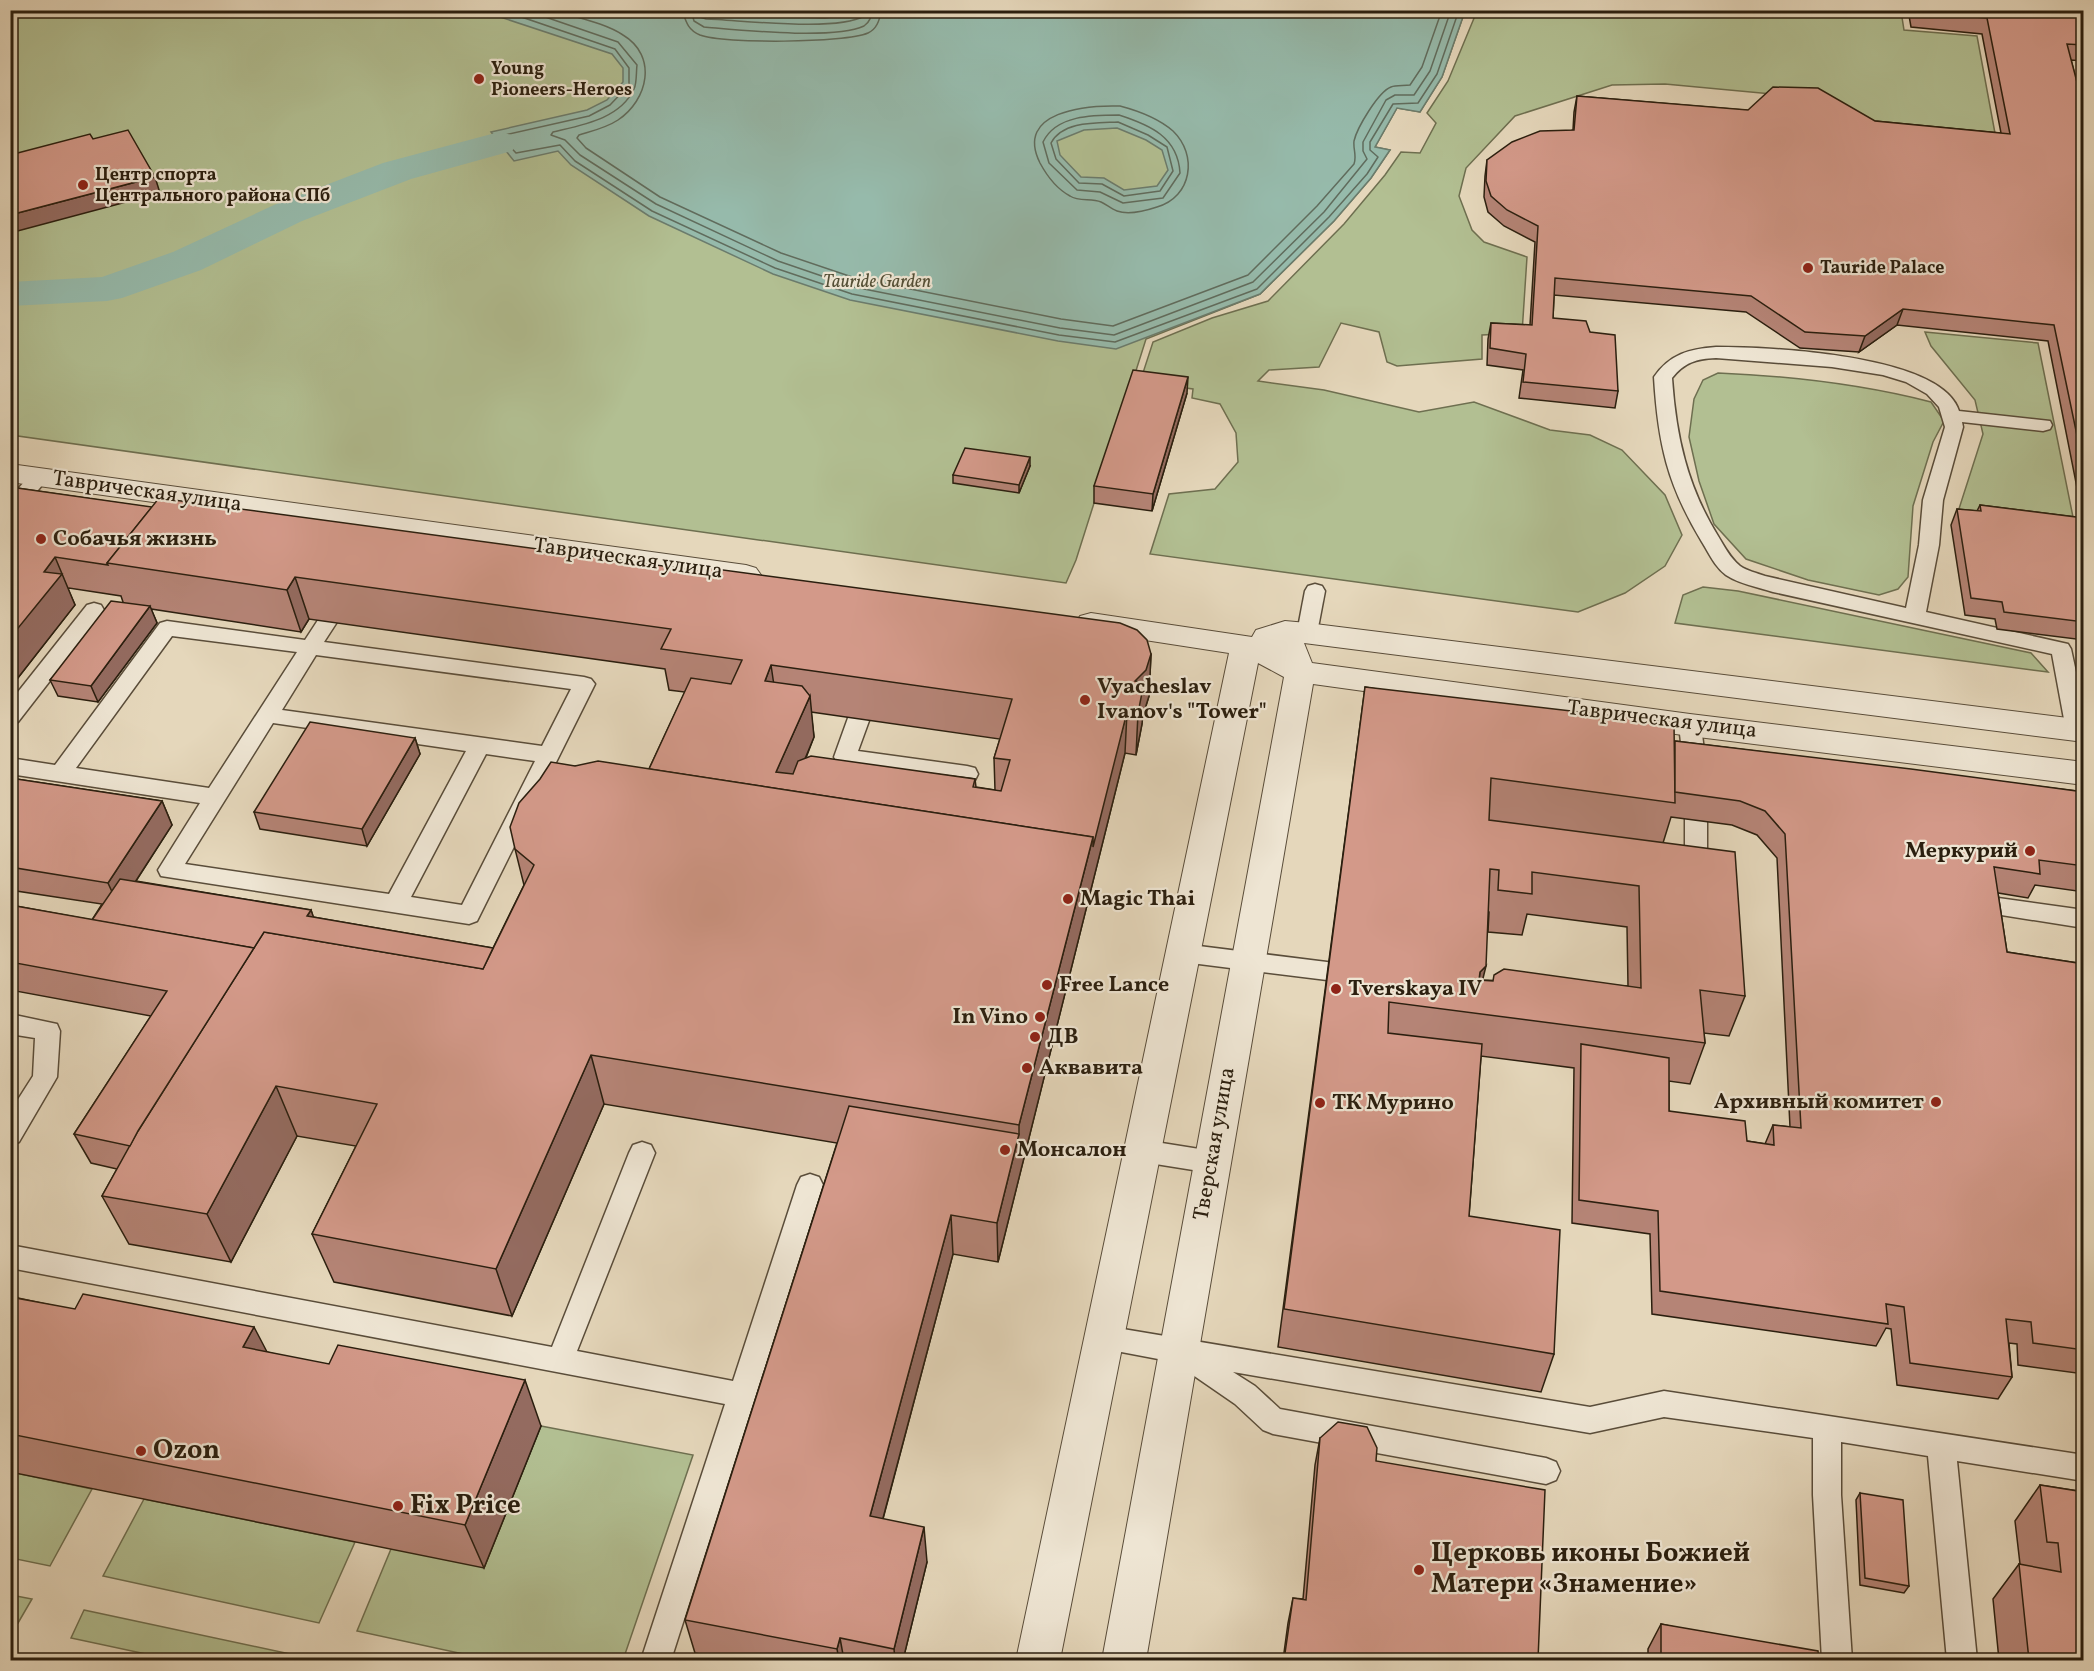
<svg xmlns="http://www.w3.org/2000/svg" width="2094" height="1671" viewBox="0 0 2094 1671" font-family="Vollkorn,serif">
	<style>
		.green { fill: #b2bf92; stroke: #6e6f50; stroke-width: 1.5 }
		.water { fill: #96baab; stroke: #6b7c6d; stroke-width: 1.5; fill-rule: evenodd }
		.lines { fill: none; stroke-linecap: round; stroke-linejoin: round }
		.shore { stroke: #606c5d; stroke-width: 1.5 }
		.canal { fill: #96baab; fill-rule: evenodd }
		.service-casing { stroke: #5a4d3a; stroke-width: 3 }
		.tertiary-casing { stroke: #5a4d3a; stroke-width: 2 }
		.service { fill: #eee5d3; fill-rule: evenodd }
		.tertiary { fill: #eee5d3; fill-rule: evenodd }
		.wall { fill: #b58476; stroke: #2b1f0f; stroke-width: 1.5; fill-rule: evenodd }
		.shaded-wall { fill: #946b60; stroke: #2b1f0f; stroke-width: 1.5 }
		.building { fill: #d39989; stroke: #2b1f0f; stroke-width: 1.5; fill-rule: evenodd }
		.poi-dot { fill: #8f2418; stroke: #eee5d3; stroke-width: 2 }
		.labels { text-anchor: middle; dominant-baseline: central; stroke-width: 4.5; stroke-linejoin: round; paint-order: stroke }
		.far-poi-label { font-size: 18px; font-weight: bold; fill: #2b1f0f; stroke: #eee5d3; text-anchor: start }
		.far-park-label { font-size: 18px; font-style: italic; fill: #544f36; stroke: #eee5d3 }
		.street-label { font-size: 22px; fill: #2b1f0f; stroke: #eee5d3 }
		.poi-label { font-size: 22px; font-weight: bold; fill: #2b1f0f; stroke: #eee5d3; text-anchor: start }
		.near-poi-label { font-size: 27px; font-weight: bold; fill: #2b1f0f; stroke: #eee5d3; text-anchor: start }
	</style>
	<rect width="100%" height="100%" fill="#e5d7bb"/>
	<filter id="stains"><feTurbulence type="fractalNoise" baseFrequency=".00333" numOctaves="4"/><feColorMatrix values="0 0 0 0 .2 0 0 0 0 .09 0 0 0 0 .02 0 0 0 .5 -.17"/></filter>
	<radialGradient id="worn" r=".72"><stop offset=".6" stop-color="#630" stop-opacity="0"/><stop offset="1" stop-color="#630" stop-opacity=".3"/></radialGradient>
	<g class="green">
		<polygon points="11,11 1465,11 1442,77 1420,112 1397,108 1375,147 1390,150 1371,178 1334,221 1260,294 1146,339 1076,560 1066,583 11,435"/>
		<polygon points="1477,11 1901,11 1904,30 1977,36 1997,144 1878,133 1816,98 1665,84 1612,85 1515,116 1466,168 1459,196 1472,230 1484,242 1527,257 1522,333 1482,335 1482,359 1397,366 1387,362 1379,332 1341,323 1319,367 1269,370 1258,381 1324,390 1419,412 1474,402 1550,430 1590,435 1622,450 1665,495 1682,535 1665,566 1625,593 1578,612 1150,554 1169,494 1215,489 1238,462 1236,433 1220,404 1192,398 1193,389 1140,382 1153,342 1212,318 1268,301 1344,224 1385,175 1401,152 1420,153 1436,123 1427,113 1448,81"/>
		<polygon points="1925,332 2038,343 2075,527 1957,515 1983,434 1975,400 1931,346"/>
		<path d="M1718,373C1790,376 1861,384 1931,402L1944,421L1933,442L1913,506L1908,577L1898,589L1879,595L1808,580L1746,559L1714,524L1699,481L1689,437L1694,399L1703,380Z"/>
		<polygon points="1703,587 1738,591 2031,653 2048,672 1675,623 1683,595"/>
		<polygon points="541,1426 693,1455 623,1660 491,1660 357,1631 391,1549"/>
		<polygon points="11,1472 92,1489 50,1566 11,1558"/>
		<polygon points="144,1499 355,1542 319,1623 103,1576"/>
		<polygon points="11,1595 32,1599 18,1623 11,1621"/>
		<polygon points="84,1610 318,1660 174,1660 71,1638"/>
	</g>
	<path class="water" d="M671,11L825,18L879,10L1465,11L1442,77L1420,112L1397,108L1375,147L1390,150L1371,178L1334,221L1260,294L1116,349L1058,341L850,300L773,274L649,216L571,165L558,151L514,161L491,132L587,110L607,100L623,82V68L612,54L482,11ZM1117,128L1146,140L1162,150L1168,170L1157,186L1124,190L1104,178L1081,177L1060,155L1057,141L1084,130Z"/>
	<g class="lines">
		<g class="shore">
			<polyline points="501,10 615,49 629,68 629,85 610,105 589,116 505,135 504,140 516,153 560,145 575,161 652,211 775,268 852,294 1059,335 1115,342 1257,289 1329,217 1367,174 1378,157 1370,150 1370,142 1393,104 1418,103 1437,74 1459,10"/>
			<path d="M525,10L618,42L637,65C636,72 637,83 634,89C620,119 582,125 553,132L551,135L565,140L580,155L656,204L778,261L854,287L1060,328L1114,335L1253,282L1324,212L1367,159L1363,151V142L1386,100L1395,95H1414L1430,71L1451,10"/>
			<path d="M553,10C576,18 603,22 623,35C658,56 648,100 618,120C606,128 592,131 579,135L577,138L586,148L660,197L781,253L855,278L1061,319L1113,326L1248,275L1317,206L1354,164C1357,156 1353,149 1354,141C1357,128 1378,92 1391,87C1396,85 1404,86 1410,85L1422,67L1442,10"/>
			<path d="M682,10C686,22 688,30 700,35C724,44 845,43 868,33C877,29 880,20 881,10"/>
			<path d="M691,10L694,21L704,27C740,30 833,40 864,26C870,22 871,17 872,10"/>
			<path d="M699,10L700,17L706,19C741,20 837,32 864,16L865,10"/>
			<path d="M1120,106C1139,111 1158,118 1173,131C1198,155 1192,197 1157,207C1145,211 1128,215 1117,211C1111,209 1106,204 1101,202C1091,198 1079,202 1070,196C1057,189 1047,176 1040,163C1014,111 1087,105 1120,106Z"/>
			<path d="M1119,115C1150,125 1178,137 1180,173L1163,198L1123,203L1100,192L1077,190L1049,163L1043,142C1056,115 1093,115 1119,115Z"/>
			<path d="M1118,122L1148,135L1167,147L1173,171L1160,191L1124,196L1102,184L1079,183L1056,159L1051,143C1063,121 1096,123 1118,122Z"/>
		</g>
		<polygon class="canal" points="499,132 512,135 518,143 512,151 411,179 302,221 201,270 122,298 107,301 10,306 10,282 102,277 173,252 274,205 383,163"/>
		<defs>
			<g id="service">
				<path d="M1716,347C1767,347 1942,354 1959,411L2050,421L2052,425L2050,429L2043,431L1962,422L1963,427L1943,500L1939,545L1926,612L2068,644L2071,649L2084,709V736L2077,738L2069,735L2066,730L2052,654L1773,592C1758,587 1739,584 1726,575C1715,567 1709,553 1702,542C1667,484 1658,443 1654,377C1670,354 1689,349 1716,347ZM1716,358L1832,367L1883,375L1906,382L1927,394L1939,407L1945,427L1923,500L1919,545L1906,608L1765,576C1757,573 1747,571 1740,566C1730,558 1724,546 1718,536C1687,486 1676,436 1672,378C1685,362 1696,359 1716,358Z"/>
				<polygon points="39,471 46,473 49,477 17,515 10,517 10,498 32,473"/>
				<polygon points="1315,584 1322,586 1325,591 1317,633 1314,638 1307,640 1300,638 1297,633 1305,591 1308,586"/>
				<polygon points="94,603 101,605 104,610 101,615 18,722 10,724 10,702 87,605"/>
				<path d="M327,615L334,617L337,622L324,642L584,677L591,679L595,684L477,921L469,924L161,876L158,870L200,803L10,774V758L55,765L160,623L167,621L305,640L320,617ZM172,636L297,652L209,788L76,768ZM316,655L571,689L542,746L282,710ZM273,723L466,751L389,894L185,864ZM486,754L535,761L462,905L411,897Z"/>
				<polygon points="859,711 867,713 870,718 858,751 967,766 975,768 978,774 975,780 967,782 837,762 834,757 848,718 851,713"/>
				<polygon points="1690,718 1698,720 1701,725 1706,769 1703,774 1695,777 1687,774 1684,769 1679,725 1682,720"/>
				<polygon points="1696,811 1704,813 1707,819 1707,876 1704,882 1696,885 1688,882 1685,876 1685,819 1688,813"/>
				<polygon points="1984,896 2084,910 2084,928 1976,911 1972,905 1976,899"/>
				<polygon points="1183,944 1327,962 1335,964 1339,971 1335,978 1327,980 1183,962 1175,959 1171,953 1175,947"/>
				<polygon points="10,1014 57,1024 60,1031 57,1077 19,1142 10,1145 10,1112 33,1076 35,1038 10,1034"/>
				<polygon points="1143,1140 1212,1151 1221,1154 1225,1162 1221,1170 1212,1173 1143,1162 1134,1158 1130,1151 1134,1144"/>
				<polygon points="642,1142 651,1145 655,1153 577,1351 733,1381 797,1185 801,1177 810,1174 819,1177 823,1185 671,1660 641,1660 725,1404 10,1268 10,1245 552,1347 629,1153 633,1145"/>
				<polygon points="1105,1326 1590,1407 1664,1391 2084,1455 2084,1481 1957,1461 1977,1660 1947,1660 1928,1456 1841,1442 1841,1495 1852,1660 1822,1660 1813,1495 1813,1438 1664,1417 1590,1433 1233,1372 1255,1386 1280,1409 1546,1458 1556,1462 1560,1471 1556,1480 1546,1484 1273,1434 1263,1430 1235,1404 1174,1362 1095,1347 1091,1338 1095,1329"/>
			</g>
			<g id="tertiary">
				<polygon points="10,464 746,565 756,568 761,575 756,582 746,585 10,482"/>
				<polygon points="1091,613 1252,637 1256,630 1285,621 1307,623 2084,720 2084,742 1304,643 1312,663 1690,714 2084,762 2084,785 1690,736 1313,684 1146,1660 1102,1660 1284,677 1258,663 1060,1660 1016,1660 1229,653 1080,630 1076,623 1080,616"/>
			</g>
		</defs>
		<use href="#service" class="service-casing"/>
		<use href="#tertiary" class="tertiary-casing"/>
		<use href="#service" class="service"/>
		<use href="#tertiary" class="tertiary"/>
	</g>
	<g class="wall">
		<polygon points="1908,10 2084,10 2084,61 2071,60 2084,109 2084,640 1997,629 1995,619 1965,615 1951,525 1957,509 1977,511 1980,505 2083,518 2048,341 1897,325 1859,352 1800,348 1746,312 1554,295 1553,318 1590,332 1618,391 1615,408 1519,398 1523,370 1487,365 1488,339 1491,323 1530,325 1535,242 1504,226 1488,212 1484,197 1485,176 1487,160 1573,130 1574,112 1577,96 1875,121 2001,133 1982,34 1911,27"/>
		<polygon points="1187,393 1152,511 1094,503 1094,486"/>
		<polygon points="1030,466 1019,493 953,483 953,475"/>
		<path d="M10,487L1151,654L1149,696L1144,712L1143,713L1142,724L1136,755L1125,753L998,1262L953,1254L883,1519L927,1562L903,1660H731L695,1653L685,1620L837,1143L604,1104L512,1316L334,1282L312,1234L356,1146L297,1136L231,1262L129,1244L102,1196L117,1169L91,1163L74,1134L151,1016L10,990V905L92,920L102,904L10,890V778L162,801L172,825L136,881L311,910L313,917L493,948L524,885L515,849L575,766L649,769L685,692L669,690L665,669L309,619L301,632L151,609L157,623L98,702L58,696L50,680L123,602L121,596L69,588L68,589L75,605L10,688ZM811,712L1000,739L994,758L995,790L976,787L975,779L806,758L814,737Z"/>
		<path d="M1365,687L1675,741L2084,792V892L2035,885L2028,898L1998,893L2007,952L2084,964V1374L2018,1365L2017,1344L2009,1343L2012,1377L1998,1399L1897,1385L1891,1329L1886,1328L1876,1346L1652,1314L1650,1234L1572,1223L1574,1068L1481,1056L1469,1216L1554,1354L1541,1392L1278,1347ZM1671,817L1732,825L1757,835L1777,858L1790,1127L1773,1125L1765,1144L1747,1141L1669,1111V1081L1690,1084L1705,1043L1704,1033L1729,1036L1745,996L1663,843ZM1488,911L1489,912L1488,932L1522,935L1527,914L1627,927L1628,986L1482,980Z"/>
		<polygon points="415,738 420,754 367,846 260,829 254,812"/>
		<polygon points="10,1286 18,1298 267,1352 541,1426 484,1568 10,1472"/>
		<polygon points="1320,1438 1376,1461 1538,1660 1283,1660 1288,1623 1293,1598 1303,1599 1315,1465"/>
		<polygon points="2040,1485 2084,1492 2084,1660 1999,1660 1993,1599 2019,1564 2020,1564 2015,1521"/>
		<polygon points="1860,1493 1909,1586 1904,1593 1860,1585 1856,1500"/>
		<polygon points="1661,1624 1819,1660 1648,1660 1648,1649"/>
	</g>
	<g class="shaded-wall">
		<polygon points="155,177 160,193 10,233 10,215"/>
		<polygon points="1903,309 1897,325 1859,352 1865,336"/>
		<polygon points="1188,377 1187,393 1152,511 1153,494"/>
		<polygon points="1030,457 1030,466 1019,493 1019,485"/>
		<polygon points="55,557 75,605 10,688 10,638 44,572"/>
		<polygon points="295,577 309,619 301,632 287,590"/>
		<polygon points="150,606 157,623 98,702 91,686"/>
		<polygon points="1151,654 1149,696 1144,712 1143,713 1142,724 1136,755 1138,713 1135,681"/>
		<polygon points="771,665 777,706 765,681"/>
		<polygon points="810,696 814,737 788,800 776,772"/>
		<polygon points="1127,712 1125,753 998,1262 997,1223 1019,1134 1019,1125 1093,837"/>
		<polygon points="415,738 420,754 367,846 362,829"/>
		<polygon points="162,801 172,825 119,907 108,883"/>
		<polygon points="311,910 317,927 307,916"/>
		<polygon points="1486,966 1476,1007 1480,972"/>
		<polygon points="591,1055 604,1104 512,1316 496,1269"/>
		<polygon points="276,1086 297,1136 231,1262 207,1214"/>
		<polygon points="951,1215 953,1254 874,1552 870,1516"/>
		<polygon points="10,1286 36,1325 10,1317"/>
		<polygon points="254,1327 278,1373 243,1347"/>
		<polygon points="525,1380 541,1426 484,1568 465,1525"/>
		<polygon points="924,1527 927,1562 903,1660 895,1660 894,1649"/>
		<polygon points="840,1638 844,1660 839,1660 837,1649"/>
	</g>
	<g class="building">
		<polygon points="1915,10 2084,10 2084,45 2067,44 2084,109 2084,469 2054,325 1903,309 1865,336 1805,332 1751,296 1555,278 1553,318 1586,321 1590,332 1615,335 1618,391 1523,382 1526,354 1490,348 1491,323 1532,325 1538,226 1507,210 1491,196 1486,181 1487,160 1512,142 1540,131 1574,130 1577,96 1748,110 1773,87 1818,88 1875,121 2010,134 1987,18 1915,12"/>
		<polygon points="128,130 155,177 10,215 10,160 13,159 10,155 90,134 93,139"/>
		<polygon points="1133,370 1188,377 1153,494 1094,486"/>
		<polygon points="965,448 1030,457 1019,485 953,475"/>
		<polygon points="10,487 152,507 107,563 108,565 55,557 44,572 62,574 10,638"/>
		<path d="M159,498L700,571L701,567L1120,623L1137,630L1147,640L1151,654L1146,670L1135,681L1144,683L1138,713L1127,712L1093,847V837L649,769L691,678L731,684L742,660L661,649L671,629L295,577L287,590L107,563ZM771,665L1012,699L994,758L1010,760L1001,791L973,787L975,779L811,756L798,761L793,774L776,772L810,696L802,686L765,681Z"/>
		<polygon points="1980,505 2084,518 2084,622 2004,612 2002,602 1971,598 1957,509 1981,511"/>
		<polygon points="111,601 150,606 91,686 50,680"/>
		<path d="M1365,687L1674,723L1675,803L1491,778L1489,820L1735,852L1745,996L1700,990L1705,1043L1389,1002L1388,1033L1482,1044L1469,1216L1560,1230L1554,1354L1284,1309ZM1490,869L1499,870L1498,890L1532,894V872L1639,886L1641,988L1504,969L1494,975L1493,981L1479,980L1480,972L1486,966Z"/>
		<polygon points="310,722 415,738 362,829 254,812"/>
		<polygon points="1675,741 1911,769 2084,792 2084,866 2039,860 2040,874 1994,867 2007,952 2084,964 2084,1350 2033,1343 2031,1322 2006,1319 2012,1377 1910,1363 1904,1307 1886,1304 1888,1324 1660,1291 1658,1211 1579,1200 1581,1044 1669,1058 1669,1111 1745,1121 1747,1141 1774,1145 1773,1125 1801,1128 1785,834 1765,811 1740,801 1675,792"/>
		<polygon points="598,761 1093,837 1019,1125 591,1055 496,1269 312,1234 377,1104 276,1086 207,1214 102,1196 138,1131 264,932 483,969 534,865 515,849 510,827 519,803 540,779 551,762 575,766"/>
		<polygon points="10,778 162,801 108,883 10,867"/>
		<polygon points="120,879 311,910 307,916 493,948 483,969 264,932 254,948 92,920"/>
		<polygon points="10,905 254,948 138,1131 130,1146 74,1134 167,991 10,962"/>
		<polygon points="849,1106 1019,1134 997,1223 951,1215 870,1516 924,1527 894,1649 840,1638 837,1649 685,1620"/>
		<polygon points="83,1294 254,1327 243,1347 329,1364 338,1345 525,1380 465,1525 10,1434 10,1297 75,1309"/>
		<polygon points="1338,1422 1367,1427 1377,1448 1376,1461 1545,1490 1538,1660 1284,1660 1293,1598 1306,1600 1320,1438"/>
		<polygon points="2040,1485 2084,1492 2084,1660 2029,1660 2019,1564 2061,1572 2058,1543 2047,1542"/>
		<polygon points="1860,1493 1903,1500 1909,1586 1865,1578"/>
		<polygon points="1661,1624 1818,1651 1819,1660 1661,1660"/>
	</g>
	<g class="poi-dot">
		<circle cx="479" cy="79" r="6"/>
		<circle cx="83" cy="185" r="6"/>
		<circle cx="1808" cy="268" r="6"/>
		<circle cx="41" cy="539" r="6"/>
		<circle cx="1085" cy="700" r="6"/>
		<circle cx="2030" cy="851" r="6"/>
		<circle cx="1068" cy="899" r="6"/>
		<circle cx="1047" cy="985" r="6"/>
		<circle cx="1336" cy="989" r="6"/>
		<circle cx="1040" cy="1017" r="6"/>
		<circle cx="1035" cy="1037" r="6"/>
		<circle cx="1027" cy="1068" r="6"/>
		<circle cx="1936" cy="1102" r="6"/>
		<circle cx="1320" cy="1103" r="6"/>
		<circle cx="1005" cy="1150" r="6"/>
		<circle cx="141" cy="1451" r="6"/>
		<circle cx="398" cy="1506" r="6"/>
		<circle cx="1419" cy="1570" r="6"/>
	</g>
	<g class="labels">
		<g class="far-poi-label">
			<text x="491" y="69">Young<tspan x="491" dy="21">Pioneers-Heroes</tspan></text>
			<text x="95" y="175">Центр спорта<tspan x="95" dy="21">Центрального района СПб</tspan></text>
			<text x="1820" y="268">Tauride Palace</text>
		</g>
		<g class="far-park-label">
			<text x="877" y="282">Tauride Garden</text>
		</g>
		<g class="street-label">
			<text transform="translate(147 492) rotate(8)">Таврическая улица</text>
			<text transform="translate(628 559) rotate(8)">Таврическая улица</text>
			<text transform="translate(1662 720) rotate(7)">Таврическая улица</text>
			<text transform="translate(1215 1144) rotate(-80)">Тверская улица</text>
		</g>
		<g class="poi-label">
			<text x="53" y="539">Собачья жизнь</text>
			<text x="1097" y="687">Vyacheslav<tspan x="1097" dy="25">Ivanov's "Tower"</tspan></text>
			<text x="2018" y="851" text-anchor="end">Меркурий</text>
			<text x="1080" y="899">Magic Thai</text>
			<text x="1059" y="985">Free Lance</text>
			<text x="1348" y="989">Tverskaya IV</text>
			<text x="1028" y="1017" text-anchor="end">In Vino</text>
			<text x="1047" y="1037">ДВ</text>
			<text x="1039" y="1068">Аквавита</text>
			<text x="1924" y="1102" text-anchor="end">Архивный комитет</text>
			<text x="1332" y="1103">ТК Мурино</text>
			<text x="1017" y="1150">Монсалон</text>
		</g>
		<g class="near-poi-label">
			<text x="153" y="1451">Ozon</text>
			<text x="410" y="1506">Fix Price</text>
			<text x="1431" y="1554">Церковь иконы Божией<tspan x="1431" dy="31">Матери «Знамение»</tspan></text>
		</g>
	</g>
	<rect width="2094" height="1671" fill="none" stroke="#e5d7bb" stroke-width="36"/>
	<rect x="12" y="12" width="2070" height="1647" fill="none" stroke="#2b1f0f" stroke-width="3"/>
	<rect x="18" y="18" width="2058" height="1635" fill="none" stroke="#2b1f0f" stroke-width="1.5"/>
	<rect width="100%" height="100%" filter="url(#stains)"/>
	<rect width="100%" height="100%" fill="url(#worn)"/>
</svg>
